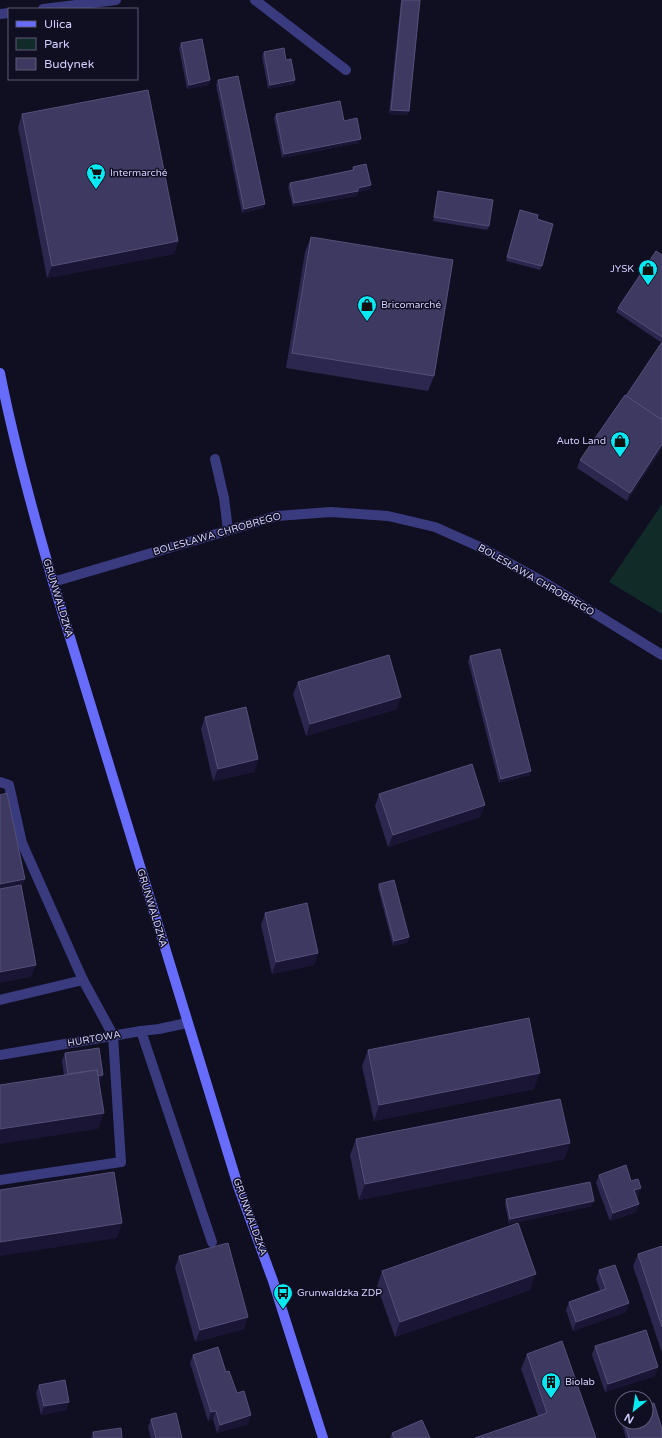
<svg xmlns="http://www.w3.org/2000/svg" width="662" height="1438" viewBox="0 0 662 1438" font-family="'Varela Round',sans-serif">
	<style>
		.green { fill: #112b28 }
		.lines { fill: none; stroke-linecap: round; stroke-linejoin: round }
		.service { stroke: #3a3b7f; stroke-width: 10 }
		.minor { stroke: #3a3b7f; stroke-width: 10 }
		.tertiary { stroke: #3a3b7f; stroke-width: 10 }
		.secondary { stroke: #686cfc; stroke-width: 10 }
		.wall { fill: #2c274e }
		.shaded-wall { fill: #1a1534 }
		.building { fill: #3e3961; stroke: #55507a }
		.labels { text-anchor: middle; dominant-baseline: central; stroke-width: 3; stroke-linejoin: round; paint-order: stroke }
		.poi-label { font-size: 10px; fill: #d1cffe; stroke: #100e21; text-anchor: start }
		.street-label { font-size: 10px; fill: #d1cffe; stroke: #100e21 }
	</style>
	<rect width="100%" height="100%" fill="#100e21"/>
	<polygon class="green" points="662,504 662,614 609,582"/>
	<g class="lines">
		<g class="service">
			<polyline points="255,0 346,70"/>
			<polyline points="43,9 116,0"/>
			<polyline points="0,14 9,13"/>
			<polyline points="215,459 224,498 228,530"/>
			<polyline points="0,782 9,785 22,843 83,980"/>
			<polyline points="0,1000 83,980 113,1035 121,1162 0,1180"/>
			<polyline points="141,1031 212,1242"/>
		</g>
		<polyline class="minor" points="0,1055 141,1031 159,1029 187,1023"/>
		<polyline class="tertiary" points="53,582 277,516 331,512 388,516 435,527 480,547 547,584 662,655"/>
		<path class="secondary" d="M0,373C14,444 33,513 53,582L238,1186L273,1281L323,1438"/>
	</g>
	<g class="wall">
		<polygon points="401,0 420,0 409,111 407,115 389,114"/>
		<polygon points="181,43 209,85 187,89 179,48"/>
		<polygon points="264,52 286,60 295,80 294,84 268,89 262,56"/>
		<polygon points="218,80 265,204 263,208 242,213 216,85"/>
		<polygon points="22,114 178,241 174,254 47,278 18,127"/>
		<polygon points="276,114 344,121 359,143 282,158 274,118"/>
		<polygon points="353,167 370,189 358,192 357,196 293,207 288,187 290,183 352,170"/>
		<polygon points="438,191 489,226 487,230 433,221 437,195"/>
		<polygon points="520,210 537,219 542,266 540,270 506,261"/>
		<polygon points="311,237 434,376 428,391 286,368 305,252"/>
		<polygon points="662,255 662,448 627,501 577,468 580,460 626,396 662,343 616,312 618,308"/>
		<polygon points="470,656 530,775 499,783 468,661"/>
		<polygon points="298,682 397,709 306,736 293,694"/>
		<polygon points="205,717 258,759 254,772 213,781 201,729"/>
		<polygon points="379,794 480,817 388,847 375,806"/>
		<polygon points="379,884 408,942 393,946 378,888"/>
		<polygon points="265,913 318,953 314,965 272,974 261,925"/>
		<polygon points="368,1050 534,1089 374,1121 362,1066"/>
		<polygon points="65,1053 100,1084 99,1084 98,1129 64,1075 62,1061"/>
		<polygon points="356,1139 570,1143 564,1159 359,1200 350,1155"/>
		<polygon points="599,1175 631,1181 638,1196 636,1197 636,1212 610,1221 596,1183"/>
		<polygon points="506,1199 592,1206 509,1224 505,1204"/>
		<polygon points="662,1246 662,1353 633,1266 638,1254"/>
		<polygon points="179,1256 244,1329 195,1342 175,1268"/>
		<polygon points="599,1270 629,1303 626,1312 573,1331 566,1310 569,1302 600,1290 596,1279"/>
		<polygon points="382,1271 530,1290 395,1337 377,1286"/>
		<polygon points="595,1346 655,1376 605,1392 592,1355"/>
		<polygon points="527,1354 596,1438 538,1416 521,1369"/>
		<polygon points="193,1355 226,1372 237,1393 248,1424 217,1433 213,1419 208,1421 190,1363"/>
		<polygon points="39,1385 69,1402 66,1410 41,1415 36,1393"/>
		<polygon points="621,1414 622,1414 622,1422 646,1422 662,1438 626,1438 620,1418"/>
		<polygon points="151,1419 182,1438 151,1438 148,1427"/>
		<polygon points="93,1432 122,1438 91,1438"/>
		<polygon points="392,1433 430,1438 390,1438"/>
	</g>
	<g class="shaded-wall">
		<polygon points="210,80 209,85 187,89 189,85"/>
		<polygon points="295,80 294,84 268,89 270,85"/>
		<polygon points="391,110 409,111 407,115 389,114"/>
		<polygon points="361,139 359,143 282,158 284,154"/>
		<polygon points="371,185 370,189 358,192 357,196 293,207 294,203"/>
		<polygon points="265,204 263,208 242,213 244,209"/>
		<polygon points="178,241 174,254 47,278 52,266"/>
		<polygon points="662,444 662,448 627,501 630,493"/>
		<polygon points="401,697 397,709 306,736 310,724"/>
		<polygon points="258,759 254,772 213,781 218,769"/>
		<polygon points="531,771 530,775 499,783 501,779"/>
		<polygon points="485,805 480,817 388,847 393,835"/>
		<polygon points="25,879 19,895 0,899 0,884"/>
		<polygon points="409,937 408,942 393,946 394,941"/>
		<polygon points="318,953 314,965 272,974 276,962"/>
		<polygon points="36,965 31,977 0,983 0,972"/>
		<polygon points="540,1073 534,1089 374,1121 379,1105"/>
		<polygon points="103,1075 100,1084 66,1089 69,1080"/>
		<polygon points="104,1113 98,1129 0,1144 0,1129"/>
		<polygon points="570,1143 564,1159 359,1200 365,1184"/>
		<polygon points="641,1188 638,1196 631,1199 634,1190"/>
		<polygon points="594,1201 592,1206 509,1224 510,1219"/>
		<polygon points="639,1204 636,1212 610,1221 613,1213"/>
		<polygon points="122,1223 117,1238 0,1256 0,1242"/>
		<polygon points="536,1274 530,1290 395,1337 400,1322"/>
		<polygon points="629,1303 626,1312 573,1331 576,1322"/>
		<polygon points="248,1317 244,1329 195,1342 200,1330"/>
		<polygon points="658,1367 655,1376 605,1392 608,1384"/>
		<polygon points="69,1402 66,1410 41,1415 44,1406"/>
		<polygon points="216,1411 213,1419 208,1421 211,1412"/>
		<polygon points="251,1415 248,1424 217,1433 220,1425"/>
	</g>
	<g class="building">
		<polygon points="402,0 420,0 409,111 391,110"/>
		<polygon points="202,39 210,80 189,85 181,43"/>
		<polygon points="284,48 286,60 291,59 295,80 270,85 264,52"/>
		<polygon points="238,76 265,204 244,209 218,80"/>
		<polygon points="148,90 178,241 52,266 22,114"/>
		<polygon points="340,101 344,121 357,118 361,139 284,154 276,114"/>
		<polygon points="366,164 371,185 358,188 358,191 294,203 290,183 354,170 353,167"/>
		<polygon points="438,191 493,200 489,226 434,217"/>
		<polygon points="520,210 538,215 537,219 553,224 542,266 507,257"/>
		<polygon points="311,237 453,260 434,376 292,353"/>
		<polygon points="656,251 662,255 662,337 618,308"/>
		<polygon points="662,342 662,420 626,396"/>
		<polygon points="625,395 662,420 662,444 630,493 580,460"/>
		<polygon points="500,649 531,771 501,779 470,656"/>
		<polygon points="389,655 401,697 310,724 298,682"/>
		<polygon points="246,707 258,759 218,769 205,717"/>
		<polygon points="472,764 485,805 393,835 379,794"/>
		<polygon points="7,793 25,879 0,884 0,795"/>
		<polygon points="394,880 409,937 394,941 379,884"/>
		<polygon points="21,885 36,965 0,972 0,889"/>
		<polygon points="307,903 318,953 276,962 265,913"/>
		<polygon points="529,1018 540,1073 379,1105 368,1050"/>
		<polygon points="99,1048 103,1075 98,1076 97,1070 68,1074 65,1053"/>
		<polygon points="97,1070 104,1113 0,1129 0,1085"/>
		<polygon points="560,1099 570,1143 365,1184 356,1139"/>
		<polygon points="626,1165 631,1181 638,1179 641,1188 634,1190 639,1204 613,1213 599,1175"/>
		<polygon points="114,1172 122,1223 0,1242 0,1190"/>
		<polygon points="590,1182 594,1201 510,1219 506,1199"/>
		<polygon points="518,1223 536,1274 400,1322 382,1271"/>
		<polygon points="228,1243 248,1317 200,1330 179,1256"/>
		<polygon points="662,1246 662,1327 638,1254"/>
		<polygon points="615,1265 629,1303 576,1322 569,1302 606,1289 599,1270"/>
		<polygon points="646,1330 658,1367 608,1384 595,1346"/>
		<polygon points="562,1341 596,1438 475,1438 547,1413 527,1354"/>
		<polygon points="218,1347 226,1372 229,1371 237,1393 244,1391 251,1415 220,1425 216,1411 211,1412 193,1355"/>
		<polygon points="65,1380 69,1402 44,1406 39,1385"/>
		<polygon points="654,1403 662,1429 662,1438 629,1438 624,1422 646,1422 646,1406"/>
		<polygon points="176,1413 182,1438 156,1438 151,1419"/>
		<polygon points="422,1420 430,1438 394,1438 392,1433"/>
		<polygon points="121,1428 122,1438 94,1438 93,1432"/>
	</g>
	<defs>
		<symbol id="supermarket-pin" viewBox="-11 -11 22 30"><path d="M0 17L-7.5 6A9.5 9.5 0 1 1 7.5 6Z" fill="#05e9f3" stroke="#100e21"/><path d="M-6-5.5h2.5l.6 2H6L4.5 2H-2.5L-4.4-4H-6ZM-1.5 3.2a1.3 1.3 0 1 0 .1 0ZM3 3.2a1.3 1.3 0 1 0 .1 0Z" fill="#111"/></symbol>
		<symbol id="shop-pin" viewBox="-11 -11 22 30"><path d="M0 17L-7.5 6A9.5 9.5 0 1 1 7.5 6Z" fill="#05e9f3" stroke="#100e21"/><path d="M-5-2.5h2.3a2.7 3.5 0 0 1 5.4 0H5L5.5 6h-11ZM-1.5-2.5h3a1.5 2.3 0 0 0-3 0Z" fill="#111"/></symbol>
		<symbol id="bus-pin" viewBox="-11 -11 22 30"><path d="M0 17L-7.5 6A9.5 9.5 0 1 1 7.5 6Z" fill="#05e9f3" stroke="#100e21"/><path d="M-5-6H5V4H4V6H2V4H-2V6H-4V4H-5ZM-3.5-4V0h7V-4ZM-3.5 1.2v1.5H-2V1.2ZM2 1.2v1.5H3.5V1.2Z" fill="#111"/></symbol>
		<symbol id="building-pin" viewBox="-11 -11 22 30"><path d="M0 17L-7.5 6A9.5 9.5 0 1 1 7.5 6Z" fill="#05e9f3" stroke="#100e21"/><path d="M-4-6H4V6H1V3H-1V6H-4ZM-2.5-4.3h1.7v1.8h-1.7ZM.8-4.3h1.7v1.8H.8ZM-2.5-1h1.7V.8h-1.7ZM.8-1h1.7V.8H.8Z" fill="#111"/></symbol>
	</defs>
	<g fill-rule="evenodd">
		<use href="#supermarket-pin" x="85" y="162" width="22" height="30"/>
		<use href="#shop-pin" x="637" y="258" width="22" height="30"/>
		<use href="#shop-pin" x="356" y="294" width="22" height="30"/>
		<use href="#shop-pin" x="609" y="430" width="22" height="30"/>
		<use href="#bus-pin" x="272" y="1282" width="22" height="30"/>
		<use href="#building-pin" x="540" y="1371" width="22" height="30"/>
	</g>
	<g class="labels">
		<g class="poi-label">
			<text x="110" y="173">Intermarché</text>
			<text x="634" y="269" text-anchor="end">JYSK</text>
			<text x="381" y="305">Bricomarché</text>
			<text x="606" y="441" text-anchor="end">Auto Land</text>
			<text x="297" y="1293">Grunwaldzka ZDP</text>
			<text x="565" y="1382">Biolab</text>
		</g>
		<g class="street-label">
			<text transform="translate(217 534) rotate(-16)">BOLESŁAWA CHROBREGO</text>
			<text transform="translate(536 580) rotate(30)">BOLESŁAWA CHROBREGO</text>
			<text transform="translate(58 598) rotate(73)">GRUNWALDZKA</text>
			<text transform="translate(152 908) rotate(73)">GRUNWALDZKA</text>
			<text transform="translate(94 1039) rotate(-10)">HURTOWA</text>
			<text transform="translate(250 1217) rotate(70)">GRUNWALDZKA</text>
		</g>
	</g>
	<rect x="8" y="8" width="130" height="72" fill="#100e21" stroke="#5d5b79"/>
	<rect x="16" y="21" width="20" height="6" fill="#686cfc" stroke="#5d5b79"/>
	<text x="44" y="28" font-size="12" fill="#d1cffe">Ulica</text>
	<rect x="16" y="38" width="20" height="12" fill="#112b28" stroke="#5d5b79"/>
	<text x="44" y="48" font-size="12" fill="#d1cffe">Park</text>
	<rect x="16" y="58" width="20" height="12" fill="#3e3961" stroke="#5d5b79"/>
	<text x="44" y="68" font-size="12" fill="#d1cffe">Budynek</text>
	<g transform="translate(634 1410) rotate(210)"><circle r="19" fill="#100e21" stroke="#5d5b79"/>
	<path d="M0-3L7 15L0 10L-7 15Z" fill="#05e9f3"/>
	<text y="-6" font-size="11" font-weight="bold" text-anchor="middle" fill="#d1cffe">N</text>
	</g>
</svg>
